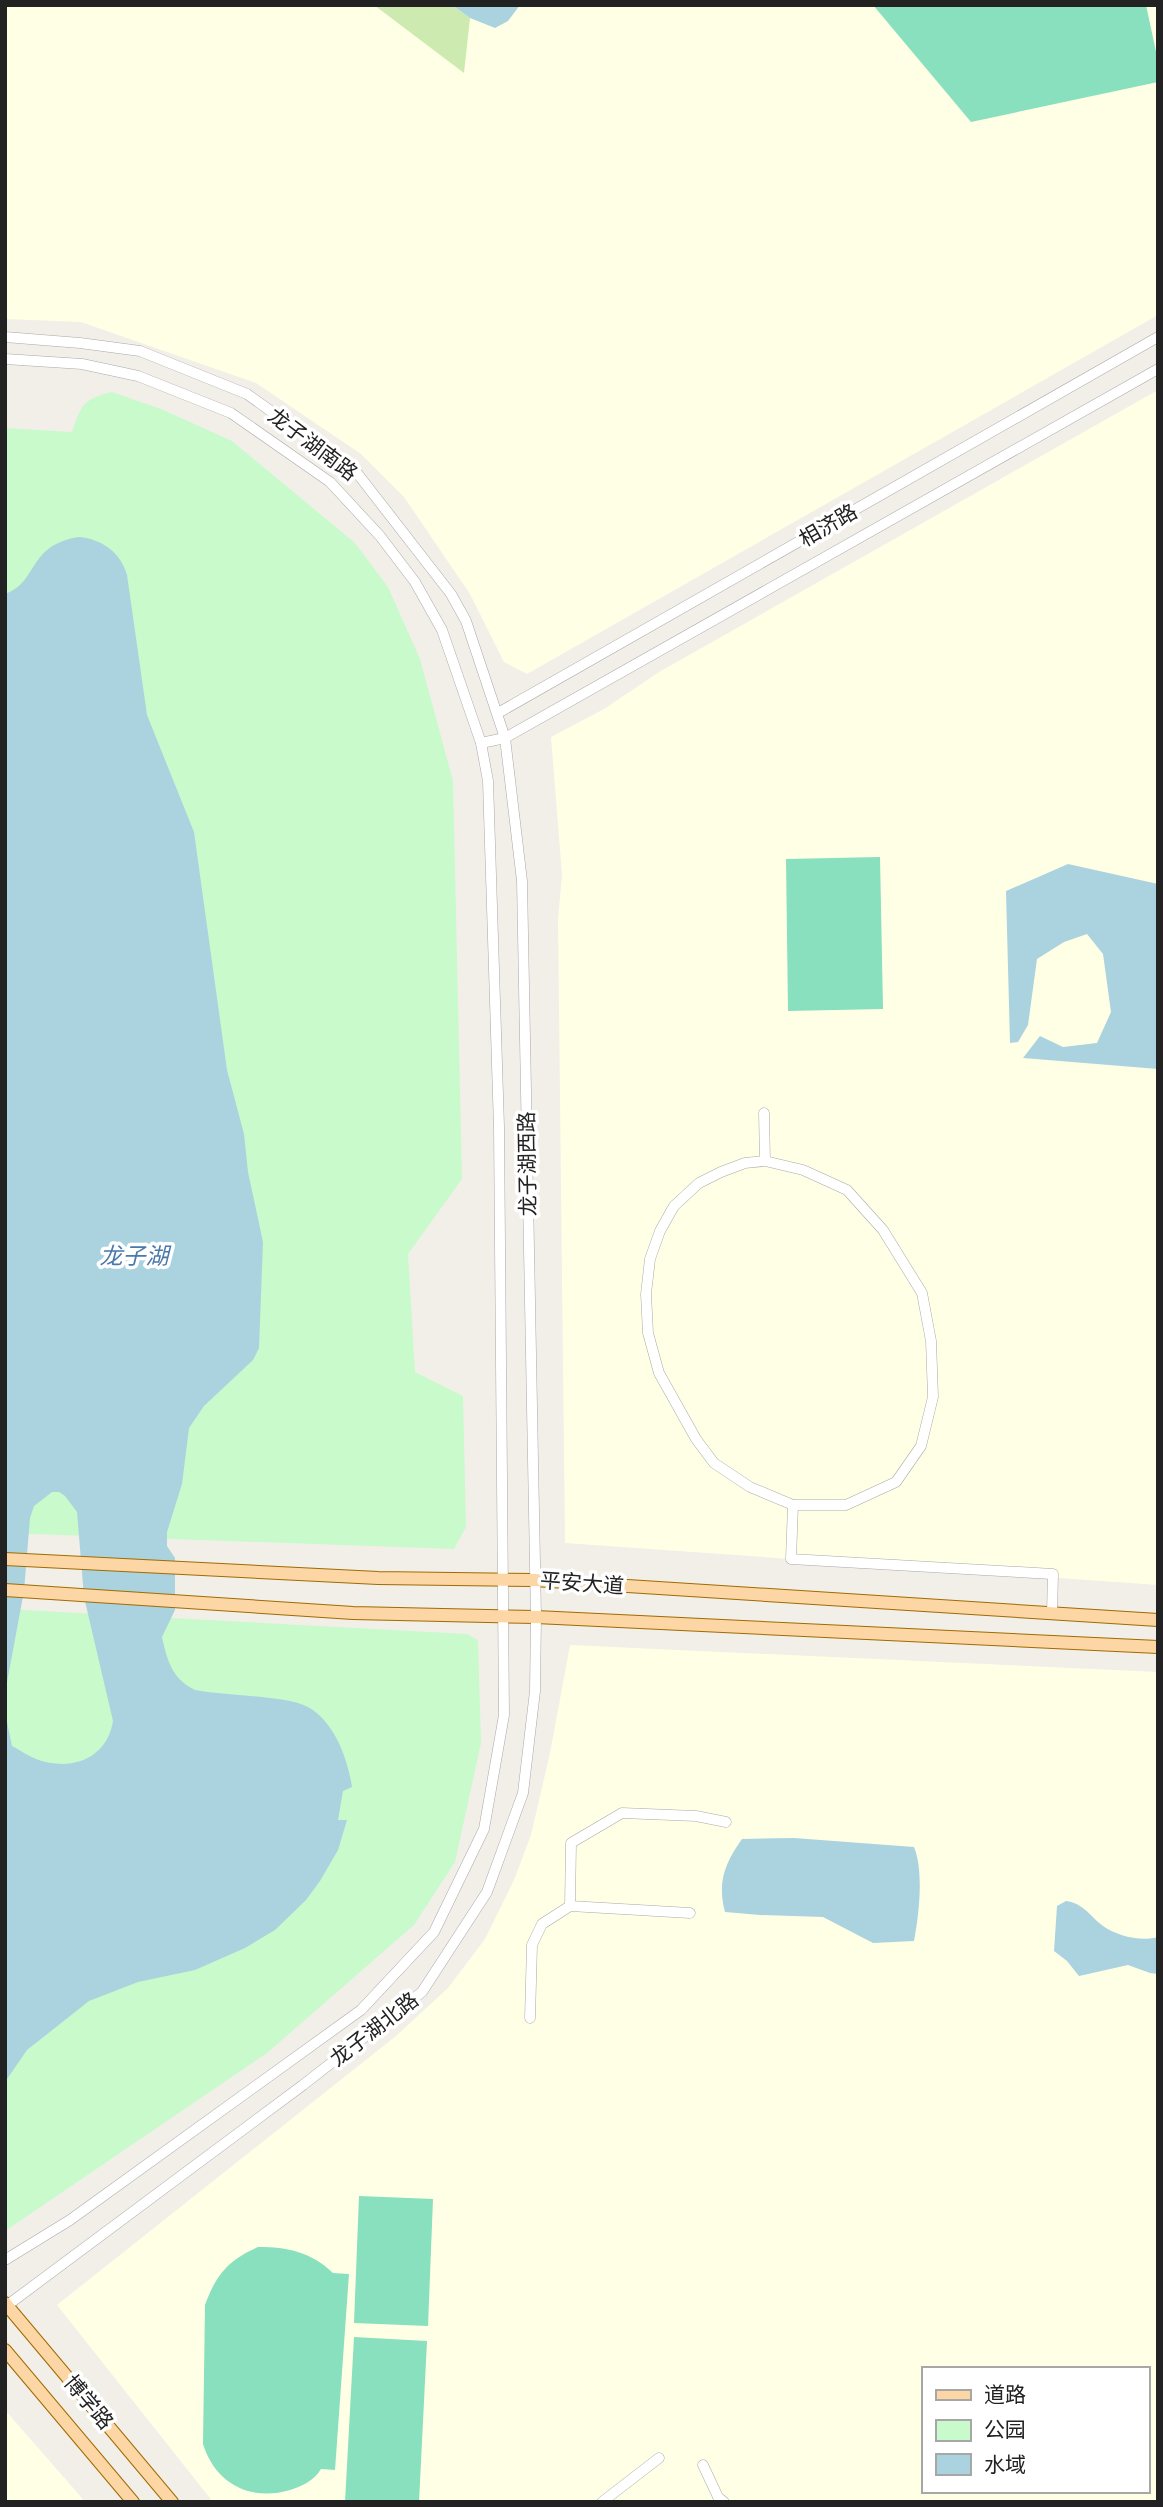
<svg xmlns="http://www.w3.org/2000/svg" width="1163" height="2507" viewBox="0 0 1163 2507" font-family="Raleway,'Noto Sans SC',sans-serif">
	<style>
		.education { fill: #ffffe5; fill-rule: evenodd }
		.grass { fill: #cdebb0 }
		.park { fill: #c8facc }
		.pitch { fill: #88e0be }
		.water { fill: #aad3df; fill-rule: evenodd }
		.lines { fill: none; stroke-linecap: round; stroke-linejoin: round }
		.minor-casing { stroke: #a9a9a9; stroke-width: 11 }
		.major-casing { stroke: #a06b00; stroke-width: 14 }
		.minor { stroke: #fff; stroke-width: 10 }
		.major { stroke: #fcd6a4; stroke-width: 12 }
		.labels { text-anchor: middle; dominant-baseline: central; stroke-width: 7; stroke-linejoin: round; paint-order: stroke }
		.street-label { font-size: 21px; fill: #222; stroke: #fff }
		.water-label { font-size: 23px; font-style: italic; fill: #4a7aab; stroke: #fff }
	</style>
	<rect width="100%" height="100%" fill="#f2efe9"/>
	<g class="education">
		<polygon points="5,5 1158,5 1158,315 527,674 504,662 470,594 404,497 361,454 256,383 81,322 5,319"/>
		<polygon points="1158,390 1158,1585 565,1543 558,919 562,875 551,737 604,709 659,672"/>
		<path d="M570,1645L1158,1672V2502H213L57,2305L396,2036L448,1988L485,1939L514,1880L531,1835L550,1753ZM923,2369H1147V2491H923Z"/>
		<polygon points="5,2410 75,2490 85,2502 5,2502"/>
	</g>
	<polygon class="grass" points="374,5 452,5 470,18 464,73"/>
	<g class="park">
		<path d="M112,392L161,409L232,441L355,543L388,587L420,659L453,781L462,1179L408,1254L415,1372L463,1396L466,1527L454,1549L5,1533V428L72,432C81,405 83,399 112,392Z"/>
		<polygon points="5,1609 467,1634 478,1640 481,1743 455,1862 414,1925 267,2053 5,2231"/>
	</g>
	<g class="pitch">
		<polygon points="873,5 1146,5 1158,61 1158,82 971,122"/>
		<polygon points="880,857 883,1009 788,1011 786,859"/>
		<polygon points="359,2196 433,2199 428,2326 354,2323"/>
		<path d="M258,2247C288,2247 311,2252 333,2273L349,2274L335,2470L321,2469C314,2481 302,2486 290,2490C250,2502 215,2483 203,2444L205,2305C216,2275 228,2260 258,2247Z"/>
		<polygon points="354,2337 427,2341 419,2502 345,2502"/>
	</g>
	<g class="water">
		<polygon points="452,5 520,5 508,21 495,28 470,18"/>
		<path d="M79,537C102,539 121,553 127,575L147,715L194,832L227,1070L244,1134L248,1172L263,1242L259,1348L253,1360L204,1406L189,1428L182,1484L167,1532V1546L175,1558V1610L162,1637C167,1660 172,1679 195,1690C223,1696 286,1695 308,1707C335,1722 348,1760 352,1787L343,1791L338,1820H347L338,1850L320,1881L306,1900L275,1930L245,1948L195,1970L138,1982L89,2001L27,2050L5,2082V594C39,582 27,545 79,537ZM52,1492H59L65,1496L77,1512L84,1597L113,1721C107,1759 71,1772 36,1759C28,1756 20,1750 12,1746L7,1722L5,1693L24,1591L30,1518L34,1506Z"/>
		<polygon points="1068,864 1158,884 1158,1069 1023,1058 1040,1036 1063,1047 1097,1043 1111,1012 1103,954 1087,934 1064,942 1037,959 1028,1025 1018,1042 1010,1043 1006,891"/>
		<path d="M794,1838L914,1847C924,1871 919,1915 914,1941L873,1943L823,1917L760,1915L725,1912C717,1882 725,1863 742,1839Z"/>
		<path d="M1066,1901C1083,1903 1090,1916 1103,1926C1117,1936 1141,1942 1158,1937V1974L1150,1973L1128,1965L1079,1976L1067,1961L1054,1951L1057,1906Z"/>
	</g>
	<g class="lines">
		<defs>
			<g id="minor">
				<polyline points="5,337 80,343 140,351 247,394 357,473 451,594 466,621 505,738 522,881 536,1617 535,1691 523,1793 487,1892 422,1992 303,2085 5,2307"/>
				<polyline points="5,359 82,364 138,376 231,413 330,482 380,536 415,582 442,630 481,743 488,781 499,1127 504,1715 484,1829 434,1932 361,2010 70,2220 5,2260"/>
				<polyline points="498,713 1158,337"/>
				<polyline points="481,743 505,738 1158,369"/>
				<polyline points="764,1113 765,1161 803,1170 847,1190 883,1230 922,1293 931,1341 933,1397 921,1446 896,1482 846,1505 793,1505 750,1487 714,1463 696,1439 659,1373 648,1333 646,1294 650,1259 660,1231 674,1206 699,1183 721,1172 745,1163 765,1161"/>
				<polyline points="793,1505 791,1559 1053,1574 1052,1613"/>
				<polyline points="570,1906 571,1843 622,1813 696,1816 726,1822"/>
				<polyline points="530,2018 532,1945 542,1924 570,1906 690,1913"/>
				<polyline points="703,2465 718,2497 724,2502"/>
				<polyline points="602,2502 659,2458"/>
			</g>
			<g id="major">
				<polyline points="5,1559 378,1578 534,1580 1158,1620"/>
				<polyline points="5,1590 353,1613 536,1617 1158,1647"/>
				<polyline points="5,2303 172,2502"/>
				<polyline points="5,2350 133,2502"/>
			</g>
		</defs>
		<use href="#minor" class="minor-casing"/>
		<use href="#major" class="major-casing"/>
		<use href="#minor" class="minor"/>
		<use href="#major" class="major"/>
	</g>
	<g class="labels">
		<g class="street-label">
			<text transform="translate(313 444) rotate(37)">龙子湖南路</text>
			<text transform="translate(828 525) rotate(-30)">相济路</text>
			<text transform="translate(527 1164) rotate(-91)">龙子湖西路</text>
			<text transform="translate(582 1583) rotate(4)">平安大道</text>
			<text transform="translate(374 2029) rotate(-38)">龙子湖北路</text>
			<text transform="translate(89 2402) rotate(50)">博学路</text>
		</g>
		<g class="water-label">
			<text x="134" y="1255">龙子湖</text>
		</g>
	</g>
	<rect width="1163" height="2507" fill="none" stroke="#222222" stroke-width="14"/>
	<rect x="922" y="2367" width="228" height="126" fill="#ffffff" stroke="#a7a7a7" stroke-width="2"/>
	<rect x="936" y="2390" width="35" height="10" fill="#fcd6a4" stroke="#a7a7a7" stroke-width="2"/>
	<text x="984" y="2402" font-size="21" fill="#222222">道路</text>
	<rect x="936" y="2420" width="35" height="21" fill="#c8facc" stroke="#a7a7a7" stroke-width="2"/>
	<text x="984" y="2437" font-size="21" fill="#222222">公园</text>
	<rect x="936" y="2454" width="35" height="21" fill="#aad3df" stroke="#a7a7a7" stroke-width="2"/>
	<text x="984" y="2472" font-size="21" fill="#222222">水域</text>
</svg>
